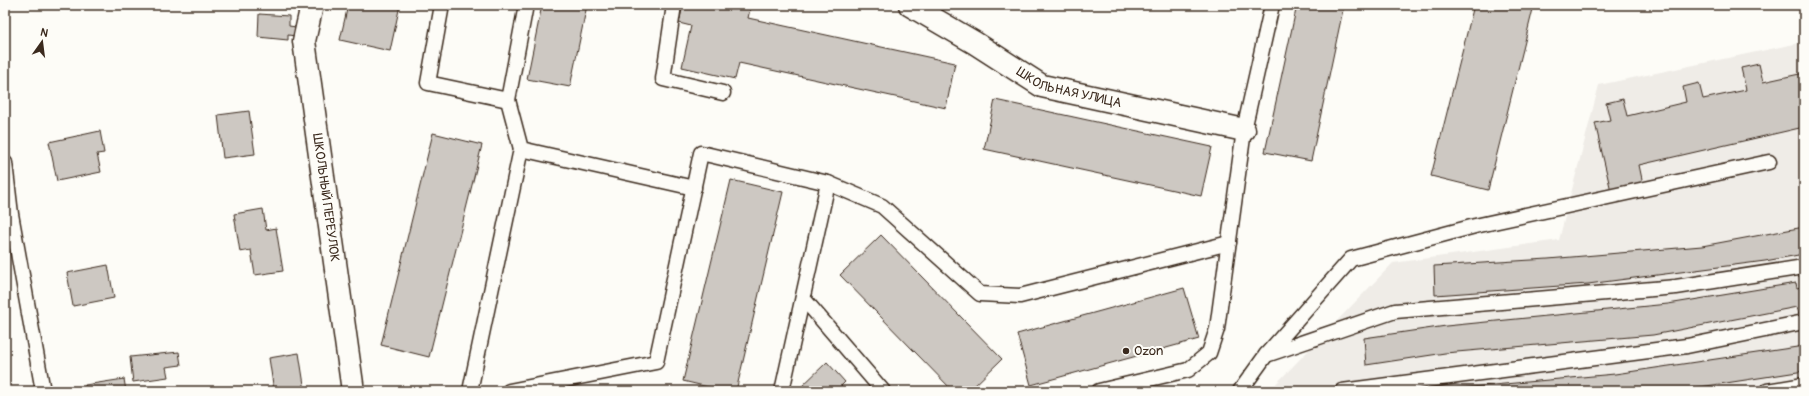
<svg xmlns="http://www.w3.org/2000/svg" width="1809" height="396" viewBox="0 0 1809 396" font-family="Pangolin,sans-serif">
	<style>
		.built { fill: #efece7 }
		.building { fill: #cdc8c2; stroke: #3b2a1e }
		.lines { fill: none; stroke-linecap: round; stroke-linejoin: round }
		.lane-casing { stroke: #3b2a1e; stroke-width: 17 }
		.street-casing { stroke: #3b2a1e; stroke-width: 25 }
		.lane { stroke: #fdfcf7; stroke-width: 14 }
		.street { stroke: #fdfcf7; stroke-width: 22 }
		.poi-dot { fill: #3b2a1e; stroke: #fdfcf7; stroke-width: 1.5 }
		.labels { text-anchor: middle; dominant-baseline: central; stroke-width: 4; stroke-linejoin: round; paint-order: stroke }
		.street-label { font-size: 13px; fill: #3b2a1e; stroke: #fdfcf7 }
		.poi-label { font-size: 13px; fill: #3b2a1e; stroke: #fdfcf7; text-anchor: start }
	</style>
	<rect width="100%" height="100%" fill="#fdfcf7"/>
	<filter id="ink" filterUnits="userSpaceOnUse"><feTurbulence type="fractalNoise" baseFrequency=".025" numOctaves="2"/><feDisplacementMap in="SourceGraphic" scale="8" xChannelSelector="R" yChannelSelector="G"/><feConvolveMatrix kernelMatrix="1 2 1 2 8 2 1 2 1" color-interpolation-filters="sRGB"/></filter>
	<g filter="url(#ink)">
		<polygon class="built" points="1804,42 1804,391 1269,391 1393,263 1559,240 1599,85"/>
		<g class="building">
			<polygon points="348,5 400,5 390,51 340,40"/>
			<polygon points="542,5 587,5 570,87 527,79"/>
			<polygon points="683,5 751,5 748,18 955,63 946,108 739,63 735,79 682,67 691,26 679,23"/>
			<polygon points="1297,5 1344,5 1311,161 1265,152"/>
			<polygon points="1474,5 1534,5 1488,190 1431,176"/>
			<polygon points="259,14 289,16 289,26 296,27 295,36 288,35 288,40 258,37"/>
			<polygon points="1759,64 1763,82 1804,73 1804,127 1639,165 1643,184 1611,191 1595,123 1610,120 1606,103 1623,99 1627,116 1686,102 1683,87 1699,83 1703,99 1746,90 1741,68"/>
			<polygon points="995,100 1212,147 1201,196 984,149"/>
			<polygon points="249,111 255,154 223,158 218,115"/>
			<polygon points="100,131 104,153 97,154 101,172 57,181 49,142"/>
			<polygon points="433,133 482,145 429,357 381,345"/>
			<polygon points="731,180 783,192 736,391 725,391 683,381"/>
			<polygon points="263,209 266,230 276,228 283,271 255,275 251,250 240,252 234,214"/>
			<polygon points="1804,227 1804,254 1765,261 1588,284 1435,295 1434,266 1548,259 1702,246"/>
			<polygon points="881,235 1002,359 969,391 953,391 840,275"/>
			<polygon points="108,265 114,298 73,306 67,273"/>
			<polygon points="1796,283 1797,288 1804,286 1804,312 1799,314 1797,307 1653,335 1445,353 1366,365 1364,338 1446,326 1668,304"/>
			<polygon points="1184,288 1199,339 1031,385 1017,334"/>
			<polygon points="1804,346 1804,371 1674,391 1427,391 1615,374"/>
			<polygon points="179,352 181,365 166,367 168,377 133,382 130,357"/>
			<polygon points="299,353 305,391 274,391 269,358"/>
			<polygon points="827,362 845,382 836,391 801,391 799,389"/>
			<polygon points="124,379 126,391 86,391 85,385"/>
		</g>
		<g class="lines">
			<defs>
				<g id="lane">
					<polyline points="442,5 428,83 508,100 526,5"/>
					<polyline points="674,5 663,79 723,93"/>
					<polyline points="508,100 521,149 694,188"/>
					<polyline points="1769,162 1475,226 1351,259 1266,355 1395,311 1676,287 1804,267"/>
					<polyline points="5,163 11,214 43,391"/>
					<polyline points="828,183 882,206 980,294 1020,296 1229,243"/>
					<polyline points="803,298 883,391"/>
					<polyline points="470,391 521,149"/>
					<polyline points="509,391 656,362 701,153 828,183 782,391"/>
					<polyline points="1099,391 1188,370 1209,353 1217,329 1244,130 1272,5"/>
					<polyline points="1240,391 1266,355"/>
					<polyline points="1342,391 1687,346 1804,322"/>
					<polyline points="1767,391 1804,385"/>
				</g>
				<g id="street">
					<path id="s1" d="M312,5L304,41L353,391"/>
					<path id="s2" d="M910,5L975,43L1042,86L1244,130"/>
				</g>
			</defs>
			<use href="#lane" class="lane-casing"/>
			<use href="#street" class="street-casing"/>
			<use href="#lane" class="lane"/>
			<use href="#street" class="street"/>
		</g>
	</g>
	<circle class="poi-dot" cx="1126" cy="351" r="4"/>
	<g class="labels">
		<g class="street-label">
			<text stroke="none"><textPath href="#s2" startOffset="181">ШКОЛЬНАЯ УЛИЦА</textPath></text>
			<text stroke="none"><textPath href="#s1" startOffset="195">ШКОЛЬНЫЙ ПЕРЕУЛОК</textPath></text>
		</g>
		<g class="poi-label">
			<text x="1134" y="351">Ozon</text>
		</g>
	</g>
	<rect width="1809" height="396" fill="none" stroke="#fdfcf7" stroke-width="20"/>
	<rect x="10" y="10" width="1789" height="376" fill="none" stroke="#3b2a1e" stroke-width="1.5" filter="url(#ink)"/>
	<g transform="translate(42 42) rotate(14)" stroke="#fdfcf7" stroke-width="3" paint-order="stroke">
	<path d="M0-3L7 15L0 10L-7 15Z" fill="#3b2a1e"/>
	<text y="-6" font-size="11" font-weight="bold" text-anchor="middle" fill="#3b2a1e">N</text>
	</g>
</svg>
